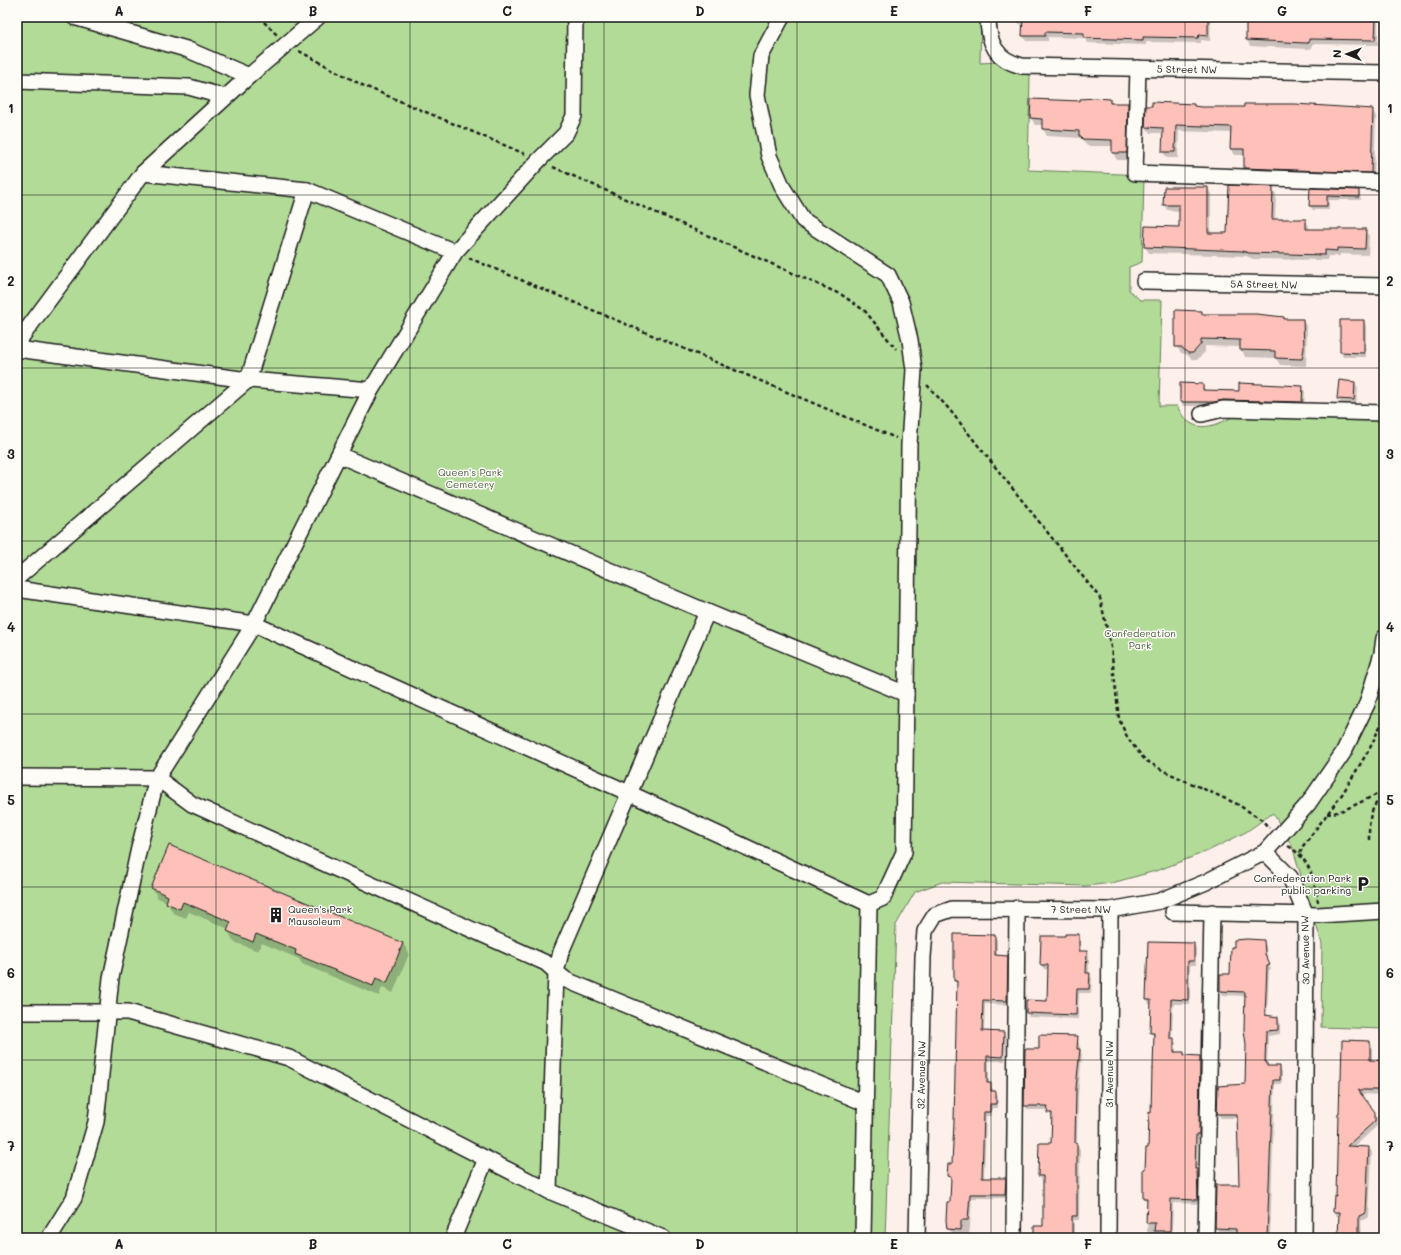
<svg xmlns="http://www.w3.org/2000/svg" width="1401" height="1255" viewBox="0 0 1401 1255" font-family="Mali,sans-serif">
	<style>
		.green { fill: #b2db98; stroke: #677c5a }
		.shadow { fill: #0003 }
		.building { fill: #fdc1ba; stroke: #1c1c1c }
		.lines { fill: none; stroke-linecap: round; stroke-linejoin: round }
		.minor-casing { stroke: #1c1c1c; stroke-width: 18 }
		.path { stroke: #1c1c1c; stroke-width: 2.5; stroke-dasharray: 4 3; stroke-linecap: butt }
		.minor { stroke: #fdfcf7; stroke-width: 15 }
		.grid { fill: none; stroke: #1c1c1c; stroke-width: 1; stroke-opacity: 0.55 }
		.labels { text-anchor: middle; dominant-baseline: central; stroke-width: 3; stroke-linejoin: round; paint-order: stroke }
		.street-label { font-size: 10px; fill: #1c1c1c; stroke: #fdfcf7 }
		.park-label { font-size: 10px; fill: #505f47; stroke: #fdfcf7 }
		.poi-label { font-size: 10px; fill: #1c1c1c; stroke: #fdfcf7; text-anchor: end }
		.neatline { fill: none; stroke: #1c1c1c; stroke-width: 1.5 }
		.grid-label { font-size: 13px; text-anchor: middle; font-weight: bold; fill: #1c1c1c }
	</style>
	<rect width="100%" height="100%" fill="#fdf0eb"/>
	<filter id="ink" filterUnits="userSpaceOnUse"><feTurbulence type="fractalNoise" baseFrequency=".025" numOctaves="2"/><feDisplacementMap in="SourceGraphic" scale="8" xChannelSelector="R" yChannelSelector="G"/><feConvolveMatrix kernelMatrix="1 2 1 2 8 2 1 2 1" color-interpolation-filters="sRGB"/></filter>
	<g filter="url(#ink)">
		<path class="green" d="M17,17H981L980,63L996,62L1006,68L1030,75L1028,170L1144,175L1142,262L1129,267V290L1140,300H1162L1159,406H1177C1191,436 1212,428 1236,415L1384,417V1029L1321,1027L1322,944L1292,846L1273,813L1246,832L1208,851L1159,870L1112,883L1086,886L942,882L915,892L896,925L885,1238H17Z"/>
		<g class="shadow">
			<polygon points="1016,17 1211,17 1210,41 1201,40 1201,43 1146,42 1146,45 1088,43 1085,38 1048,37 1048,41 1026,41 1023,35 1023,25 1019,24"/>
			<polygon points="1247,17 1378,17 1378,45 1312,44 1312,48 1308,49 1250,46 1247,40"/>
			<polygon points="1110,100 1112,104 1127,104 1131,111 1130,160 1117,160 1113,153 1113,146 1087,146 1081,138 1047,136 1043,129 1043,125 1035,125 1031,118 1081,102"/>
			<polygon points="1195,107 1372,110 1376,116 1374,178 1249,174 1245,168 1245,155 1235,155 1231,149 1232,133 1179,131 1178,158 1167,158 1163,152 1164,133 1150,133 1146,127"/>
			<polygon points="1208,188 1211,194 1211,234 1228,234 1272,188 1276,194 1275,220 1305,220 1309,226 1309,230 1365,230 1369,236 1368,255 1340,254 1340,256 1328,256 1327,260 1253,259 1246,256 1149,253 1145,247 1180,228 1180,211 1167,210 1164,204"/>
			<polygon points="1311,189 1359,191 1361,200 1329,200 1329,210 1313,210 1310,206"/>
			<polygon points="1201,312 1203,315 1302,320 1307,327 1306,366 1280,365 1276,358 1245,357 1241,347 1205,346 1205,352 1197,360 1193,360 1186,354 1181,353 1176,346"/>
			<polygon points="1364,321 1366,326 1366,357 1343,357 1341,352"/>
			<polygon points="1355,383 1358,388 1356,405 1341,404 1339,399"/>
			<polygon points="1203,385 1205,391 1240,392 1302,387 1305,392 1304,406 1183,406 1181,401"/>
			<polygon points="152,888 403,943 409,954 393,993 382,988 379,996 302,964 299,959 262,943 258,951 234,942 228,931 229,929 189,912 186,918 173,913 167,902 158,898"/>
			<polygon points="1078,935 1081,940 1081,952 1086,952 1089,956 1089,974 1092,979 1091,993 1079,993 1078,1019 1029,1017 1027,1013 1048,1002 1049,970 1044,969 1041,965 1066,938"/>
			<polygon points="994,936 997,940 997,956 1007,957 1010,961 1009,1005 985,1004 984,1032 1003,1033 1006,1037 1005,1061 989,1061 989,1084 993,1089 993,1092 995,1092 998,1097 998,1108 992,1108 992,1116 986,1116 984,1179 1005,1179 1008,1184 1007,1198 972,1198 969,1238 951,1238 951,1233 948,1229 951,1203 951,1181 948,1176 953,1165 958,985 955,981"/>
			<polygon points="1263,941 1266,946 1267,959 1271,970 1269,970 1267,1017 1278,1018 1280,1023 1280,1034 1268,1036 1267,1064 1269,1067 1280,1067 1282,1072 1282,1084 1275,1084 1270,1238 1237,1238 1237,1233 1219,1232 1216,1228 1240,1186 1238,1118 1221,1118 1218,1114 1246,1085 1247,1043 1246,996 1223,995 1221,991 1231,975"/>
			<polygon points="1194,944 1196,949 1196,965 1190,965 1190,1004 1173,1004 1172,1039 1176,1043 1176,1053 1183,1053 1185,1056 1200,1057 1202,1061 1201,1139 1198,1139 1197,1170 1199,1174 1200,1204 1173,1203 1172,1235 1170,1235 1170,1238 1147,1238 1148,1202 1144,1198 1152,1114 1154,1037 1151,1032 1152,1004 1149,1004 1147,1000"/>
			<polygon points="1077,1037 1082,1055 1078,1093 1077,1144 1080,1149 1079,1220 1074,1220 1074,1238 1035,1238 1044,1227 1044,1180 1042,1180 1039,1176 1052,1144 1053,1117 1051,1117 1049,1110 1028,1110 1025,1105 1040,1050"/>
			<polygon points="1370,1042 1372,1046 1372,1061 1384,1062 1384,1095 1360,1094 1377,1118 1377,1126 1354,1147 1369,1148 1372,1152 1369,1217 1361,1221 1362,1238 1339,1238 1340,1216 1337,1216 1334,1212 1337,1197 1340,1115"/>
		</g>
		<g class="building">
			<polygon points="1023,17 1205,17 1205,19 1208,19 1208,36 1199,35 1198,38 1143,37 1143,40 1084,38 1084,33 1045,32 1045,36 1022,36"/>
			<polygon points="1246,17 1376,17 1375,40 1309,39 1309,43 1305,43 1246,40"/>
			<polygon points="1095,98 1110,99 1110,103 1128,103 1127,153 1112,153 1112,140 1082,139 1081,136 1079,136 1079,131 1042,129 1042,119 1030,118 1031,99 1080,101 1080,99"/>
			<polygon points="1152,102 1194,104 1194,106 1201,107 1244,107 1244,104 1295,104 1373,109 1371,173 1244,168 1244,149 1230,149 1231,127 1176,125 1175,152 1162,152 1163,128 1145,127 1146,106 1152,106"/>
			<polygon points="1229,185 1273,187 1272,219 1306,219 1306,229 1366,229 1365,249 1337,248 1337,251 1325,250 1325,255 1249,253 1242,251 1144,247 1145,226 1179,227 1179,205 1163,205 1164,187 1208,187 1208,233 1227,233"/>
			<polygon points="1310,188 1359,190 1359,197 1327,196 1327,206 1309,206"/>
			<polygon points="1175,310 1202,311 1202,314 1256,314 1284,317 1284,319 1303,319 1304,348 1302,359 1275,358 1275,351 1240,350 1240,340 1201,339 1201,344 1193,353 1188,353 1181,347 1175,347"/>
			<polygon points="1340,320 1364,320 1364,353 1340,352"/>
			<polygon points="1339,380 1355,382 1354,400 1337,399"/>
			<polygon points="1180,383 1203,384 1203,390 1239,391 1239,383 1303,386 1302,402 1223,400 1214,402 1180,402"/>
			<polygon points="169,845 403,943 387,983 376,978 373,986 295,954 296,950 256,934 253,942 227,931 231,922 183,902 180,909 166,903 168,896 151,888"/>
			<polygon points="954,934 995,935 995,955 1008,956 1007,1001 983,1000 982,1031 1004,1032 1003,1057 987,1056 987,1083 991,1083 991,1091 996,1091 996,1104 990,1104 990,1112 984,1112 982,1178 1006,1178 1005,1194 970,1194 968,1220 961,1220 961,1230 947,1229 946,1220 947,1202 950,1202 951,1177 947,1176 948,1164 952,1164 954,1122 957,981 954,981"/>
			<polygon points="1065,934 1079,934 1079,951 1087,951 1086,973 1090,973 1089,989 1077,989 1076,1015 1026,1013 1026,1000 1047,1001 1048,965 1040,965 1041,938 1041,936 1065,936"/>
			<polygon points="1247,939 1264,940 1265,954 1270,965 1267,966 1265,1015 1278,1017 1278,1030 1266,1031 1265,1062 1267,1062 1267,1066 1280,1066 1280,1080 1273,1080 1267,1238 1236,1238 1236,1229 1215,1228 1216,1185 1239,1185 1237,1114 1217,1114 1218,1086 1245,1084 1246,1044 1244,1030 1245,992 1220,991 1220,974 1230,974 1231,947 1234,947 1234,940"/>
			<polygon points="1148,942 1194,943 1194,961 1188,961 1188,1000 1171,999 1170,1038 1174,1038 1174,1052 1184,1052 1184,1055 1200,1056 1199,1134 1196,1134 1195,1169 1197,1169 1198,1200 1171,1199 1170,1231 1154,1231 1155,1223 1146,1223 1147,1198 1143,1198 1143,1169 1145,1169 1146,1148 1148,1148 1149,1112 1151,1113 1152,1069 1153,1069 1154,1033 1150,1033 1151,1000 1146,1000"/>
			<polygon points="1039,1035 1078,1036 1077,1049 1080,1049 1076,1088 1075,1143 1077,1144 1077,1216 1072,1216 1072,1238 1034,1238 1034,1226 1043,1226 1043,1176 1038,1176 1039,1143 1051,1143 1052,1113 1047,1113 1048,1106 1024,1106 1025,1049 1039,1049"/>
			<polygon points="1342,1040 1370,1041 1370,1060 1384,1061 1384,1090 1358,1090 1375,1112 1375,1121 1347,1146 1369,1147 1366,1213 1359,1216 1359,1238 1338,1238 1339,1212 1333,1212 1334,1195 1336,1196 1338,1114 1339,1114 1340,1080 1341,1080"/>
		</g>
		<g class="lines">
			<defs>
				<g id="minor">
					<polyline points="74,17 186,49 249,76"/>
					<path d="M988,17C988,43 996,60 1022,66L1384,73"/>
					<polyline points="1138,68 1135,173 1384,182"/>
					<polyline points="17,81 189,87 225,97"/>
					<polyline points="143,173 307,190 455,252"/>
					<polyline points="1144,281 1384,286"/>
					<polyline points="17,343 143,173 249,76 318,17"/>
					<polyline points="17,349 248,380 371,390"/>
					<polyline points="1202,414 1223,409 1384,413"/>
					<polyline points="339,455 707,612 906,694"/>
					<polyline points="17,578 248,380 307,190"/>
					<polyline points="17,589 254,624 631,794 869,904 883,898 904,852 909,444 914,370 910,340 901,302 888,275 803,220 783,188 769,156 757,95 761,56 782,17"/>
					<polyline points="17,777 157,778 192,804 546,963 556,972 561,952 707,612"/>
					<polyline points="1265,852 1290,877 1306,915 1304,1238"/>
					<polyline points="1173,912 1318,915 1384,911"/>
					<polyline points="556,972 549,1191 663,1238"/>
					<polyline points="556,972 566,980 865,1103"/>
					<polyline points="17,1012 128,1012 289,1058 549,1191"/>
					<polyline points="49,1238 74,1198 96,1122 111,978 139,848 157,778 254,624 371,390 455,252 539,160 566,133 574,116 575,17"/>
					<polyline points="453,1238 486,1159"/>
					<polyline points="863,1238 869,904"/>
					<polyline points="917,1238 923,957 925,931 935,915 952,909 1110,910 1160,901 1206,882 1265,852 1308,804 1343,753 1367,704 1382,653 1384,638"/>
					<polyline points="1014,1238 1017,908"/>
					<polyline points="1108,1238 1110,910"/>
					<polyline points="1206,1238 1212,912"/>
				</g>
			</defs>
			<use href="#minor" class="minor-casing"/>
			<g class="path">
				<polyline points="259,17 277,35"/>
				<polyline points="299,51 362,85 525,154"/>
				<polyline points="553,167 842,295 865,311 896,349"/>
				<polyline points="469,258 896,438"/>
				<polyline points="927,385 949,409 1100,598 1111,647 1119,719 1128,739 1145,760 1164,771 1237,804 1262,820 1269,828"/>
				<path d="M1327,814C1347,812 1365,798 1384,792"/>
				<path d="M1369,840C1369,817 1369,812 1384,792"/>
				<path d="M1288,846C1310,859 1314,878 1318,902"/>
				<polyline points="1300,853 1303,846 1343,793 1370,748 1384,718"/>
			</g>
			<use href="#minor" class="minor"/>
		</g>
	</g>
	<path class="grid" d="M216,17V1238M410,17V1238M604,17V1238M797,17V1238M991,17V1238M1185,17V1238M17,195H1384M17,368H1384M17,541H1384M17,714H1384M17,887H1384M17,1060H1384"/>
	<defs>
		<symbol id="parking-bare" viewBox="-9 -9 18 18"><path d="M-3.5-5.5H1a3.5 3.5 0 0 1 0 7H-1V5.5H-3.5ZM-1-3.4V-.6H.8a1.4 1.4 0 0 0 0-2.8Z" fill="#1c1c1c" stroke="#fdfcf7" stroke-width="2.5" paint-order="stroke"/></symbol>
		<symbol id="building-bare" viewBox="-9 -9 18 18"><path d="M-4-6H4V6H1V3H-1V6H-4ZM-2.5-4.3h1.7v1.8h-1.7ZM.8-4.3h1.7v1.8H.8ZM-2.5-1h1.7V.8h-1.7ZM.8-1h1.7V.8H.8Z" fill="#1c1c1c" stroke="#fdfcf7" stroke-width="2.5" paint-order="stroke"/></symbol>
	</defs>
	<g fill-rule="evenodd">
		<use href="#parking-bare" x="1352" y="873" width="22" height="22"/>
		<use href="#building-bare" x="265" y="904" width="22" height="22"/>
	</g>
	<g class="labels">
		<g class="street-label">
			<text transform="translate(1187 69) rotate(1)">5 Street NW</text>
			<text transform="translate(1264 284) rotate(1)">5A Street NW</text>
			<text x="1081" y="909">7 Street NW</text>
			<text transform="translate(1305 950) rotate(-91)">30 Avenue NW</text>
			<text transform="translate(1109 1074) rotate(-90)">31 Avenue NW</text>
			<text transform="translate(921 1075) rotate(-89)">32 Avenue NW</text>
		</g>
		<g class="park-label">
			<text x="470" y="472">Queen's Park<tspan x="470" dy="12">Cemetery</tspan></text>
			<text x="1140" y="633">Confederation<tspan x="1140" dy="12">Park</tspan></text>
		</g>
		<g class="poi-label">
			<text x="1351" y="878">Confederation Park<tspan x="1351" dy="12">public parking</tspan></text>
			<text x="288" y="909" text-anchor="start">Queen's Park<tspan x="288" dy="12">Mausoleum</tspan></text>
		</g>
	</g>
	<rect width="1401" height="1255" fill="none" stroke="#fdfcf7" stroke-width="44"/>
	<g transform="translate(1347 54) rotate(271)" stroke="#fdfcf7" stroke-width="3" paint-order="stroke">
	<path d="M0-3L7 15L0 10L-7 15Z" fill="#1c1c1c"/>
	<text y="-6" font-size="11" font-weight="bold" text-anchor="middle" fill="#1c1c1c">N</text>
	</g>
	<rect x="22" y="22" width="1357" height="1211" class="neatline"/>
	<g class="grid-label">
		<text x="119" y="16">A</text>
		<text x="313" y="16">B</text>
		<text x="507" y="16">C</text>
		<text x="700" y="16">D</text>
		<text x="894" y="16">E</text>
		<text x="1088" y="16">F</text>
		<text x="1282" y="16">G</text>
		<text x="11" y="113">1</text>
		<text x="1390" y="113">1</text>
		<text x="11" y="286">2</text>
		<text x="1390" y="286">2</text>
		<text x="11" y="459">3</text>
		<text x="1390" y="459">3</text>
		<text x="11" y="632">4</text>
		<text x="1390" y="632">4</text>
		<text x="11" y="805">5</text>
		<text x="1390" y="805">5</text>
		<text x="11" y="978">6</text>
		<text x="1390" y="978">6</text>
		<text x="11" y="1151">7</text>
		<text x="1390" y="1151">7</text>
		<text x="119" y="1249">A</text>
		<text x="313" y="1249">B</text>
		<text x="507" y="1249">C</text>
		<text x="700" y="1249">D</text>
		<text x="894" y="1249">E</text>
		<text x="1088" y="1249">F</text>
		<text x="1282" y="1249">G</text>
	</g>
</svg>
